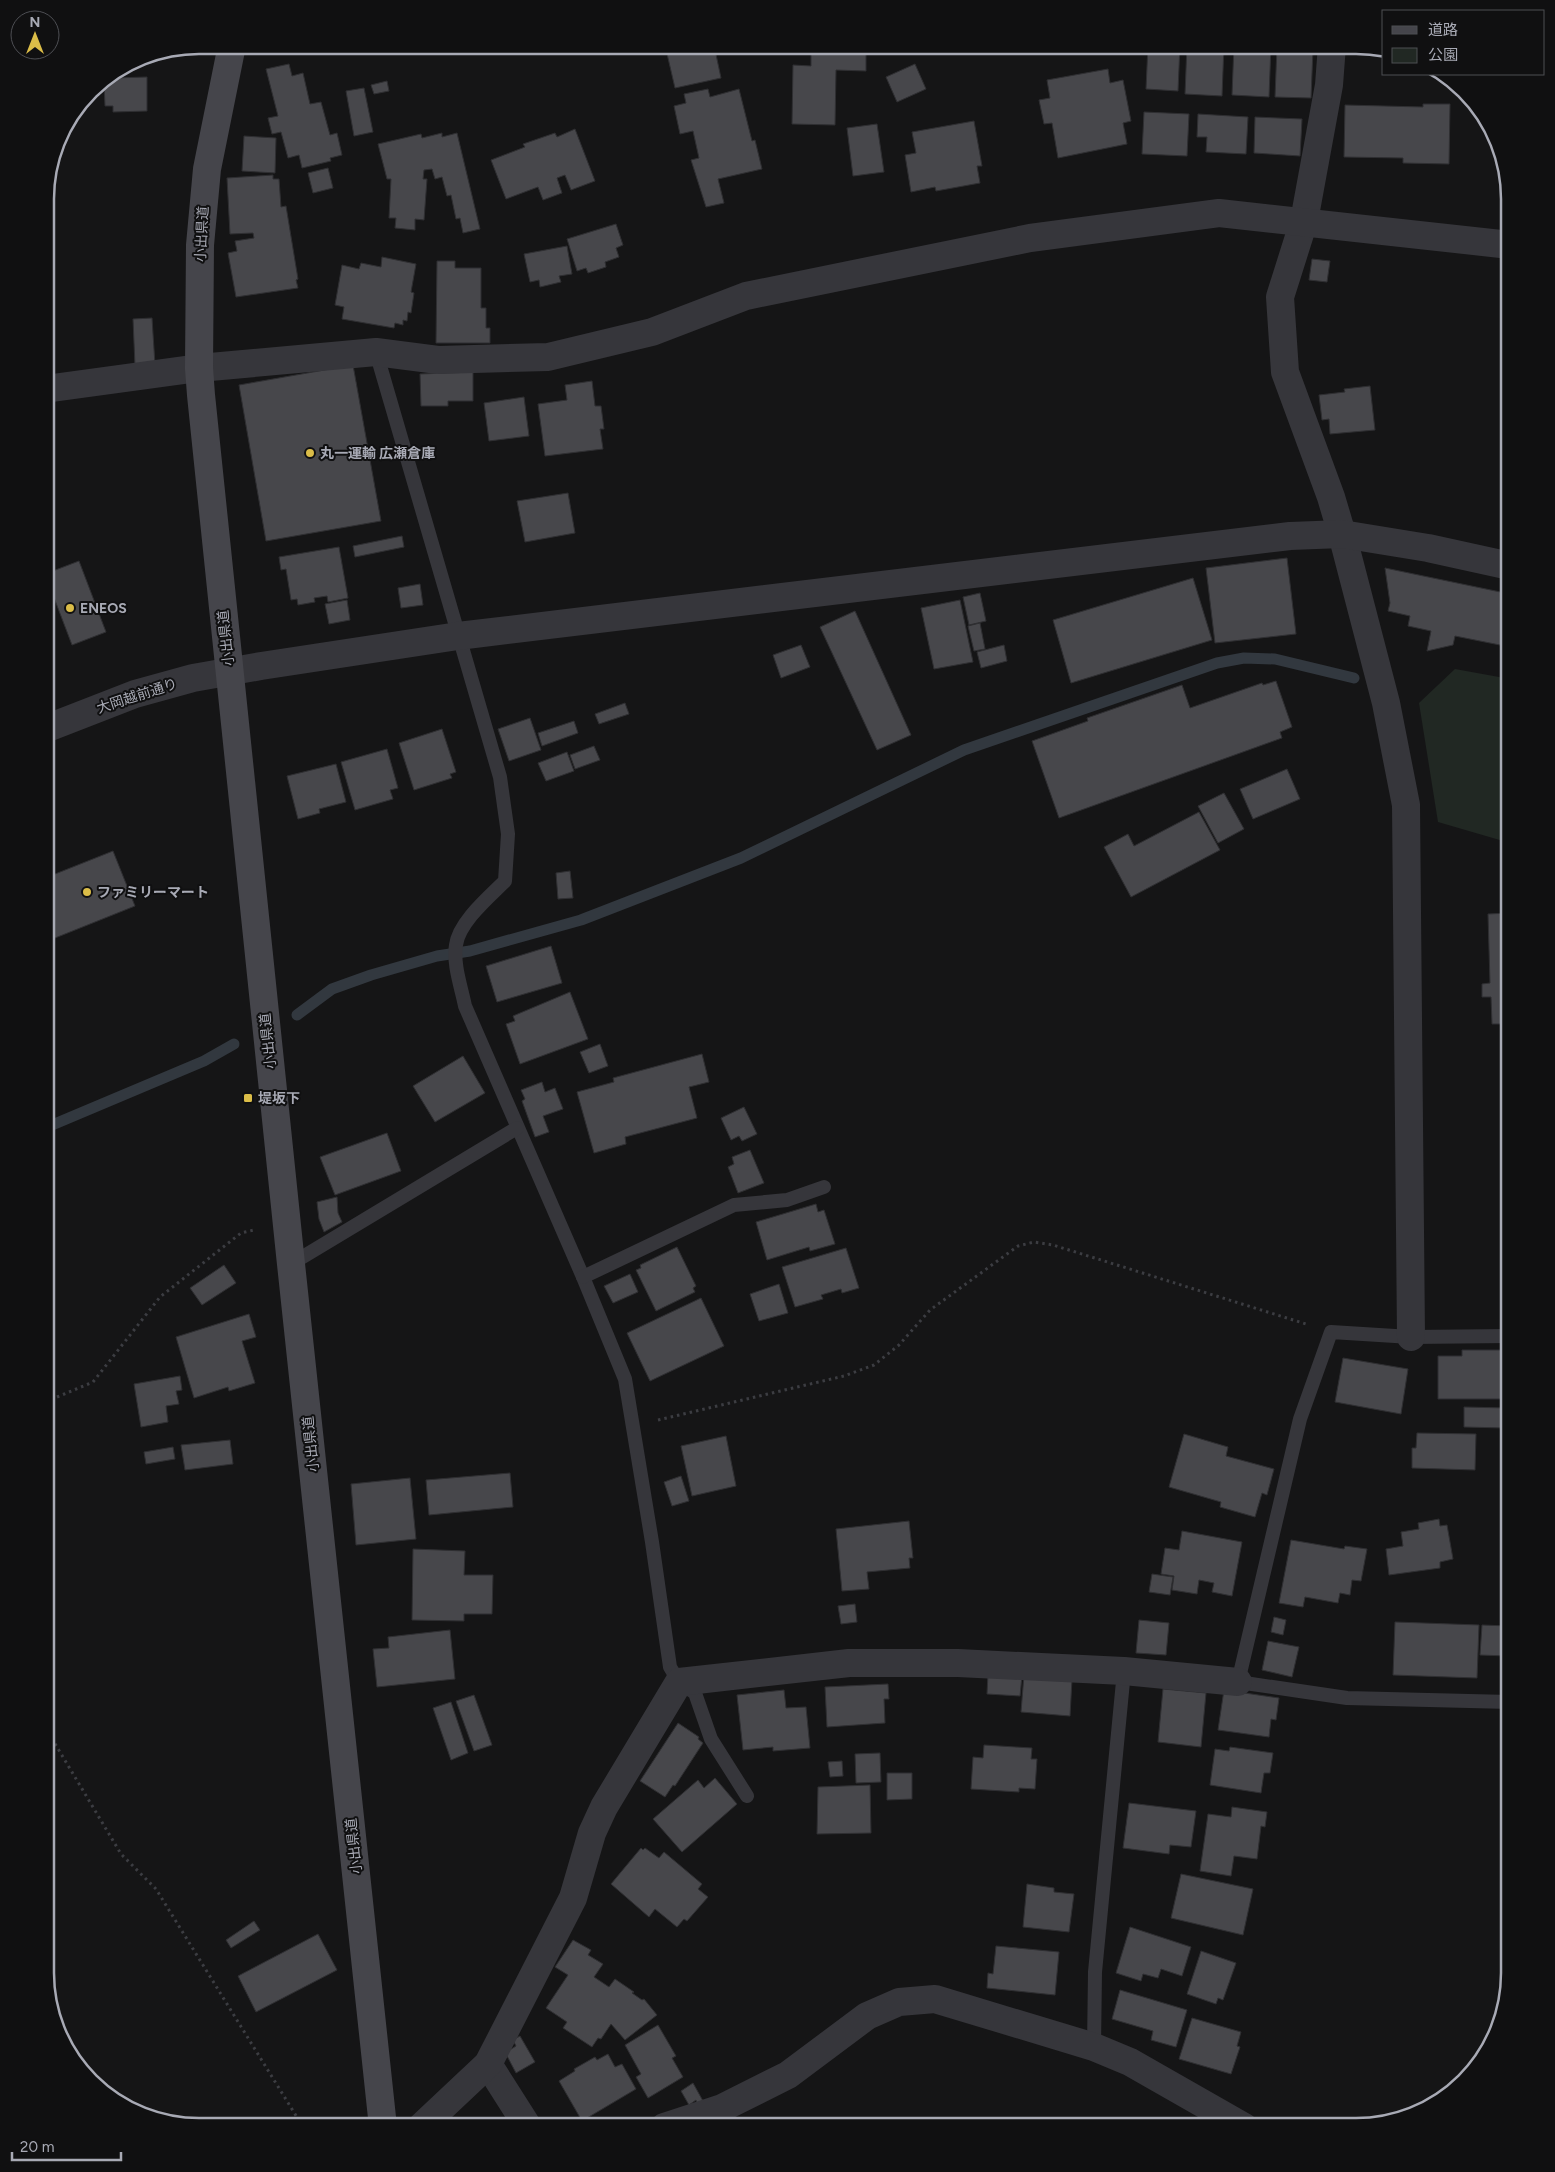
<svg xmlns="http://www.w3.org/2000/svg" width="1555" height="2172" viewBox="0 0 1555 2172" font-family="Figtree,'Noto Sans JP',sans-serif">
	<style>
		.green { fill: #212823 }
		.lines { fill: none; stroke-linecap: round; stroke-linejoin: round }
		.stream { stroke: #32383f; stroke-width: 11 }
		.building { fill: #47474b; stroke: #2f2f32 }
		.path { stroke: #3c3d42; stroke-width: 3; stroke-dasharray: 2.5 4; stroke-linecap: butt }
		.service { stroke: #36363b; stroke-width: 14 }
		.minor { stroke: #36363b; stroke-width: 28 }
		.tertiary { stroke: #36363b; stroke-width: 28 }
		.secondary { stroke: #45454b; stroke-width: 28 }
		.poi-dot { fill: #dbbd48; stroke: #101011; stroke-width: 2 }
		.labels { text-anchor: middle; dominant-baseline: central; stroke-width: 4; stroke-linejoin: round; paint-order: stroke }
		.street-label { font-size: 14px; fill: #a8aab5; stroke: #101011 }
		.poi-label { font-size: 14px; font-weight: bold; fill: #a8aab5; stroke: #101011; text-anchor: start }
		.rim { fill: none; stroke: #a8aab5; stroke-width: 2.5 }
	</style>
	<rect width="100%" height="100%" fill="#151516"/>
	<polygon class="green" points="1455,669 1510,679 1510,843 1438,822 1419,703"/>
	<g class="lines">
		<g class="stream">
			<polyline points="297,1015 332,989 371,975 437,956 470,951 581,920 741,858 964,750 1217,663 1244,658 1275,659 1354,678"/>
			<polyline points="45,1128 204,1061 234,1044"/>
		</g>
	</g>
	<g class="building">
		<polygon points="665,45 714,45 721,78 675,88"/>
		<polygon points="811,45 866,45 866,71 836,70 835,125 792,124 793,65 811,66"/>
		<polygon points="1148,45 1180,45 1178,91 1146,89"/>
		<polygon points="1187,45 1224,45 1222,96 1185,94"/>
		<polygon points="1234,45 1271,45 1269,97 1232,95"/>
		<polygon points="1277,46 1313,48 1311,98 1275,97"/>
		<polygon points="289,64 292,76 303,73 310,104 321,102 330,135 337,133 342,155 330,158 331,161 302,168 299,155 288,158 281,132 272,134 268,118 278,116 266,69"/>
		<polygon points="915,64 926,89 897,102 886,77"/>
		<polygon points="1108,69 1110,83 1123,80 1131,121 1123,123 1127,144 1058,158 1052,123 1044,124 1039,100 1050,98 1047,80"/>
		<polygon points="147,77 147,111 113,112 113,106 105,106 104,83 113,83 113,78"/>
		<polygon points="387,81 389,91 374,94 371,85"/>
		<polygon points="364,88 373,132 354,136 346,91"/>
		<polygon points="708,89 710,97 739,89 752,141 755,140 762,169 718,179 724,203 706,207 691,160 699,158 693,131 680,134 674,106 686,103 684,94"/>
		<polygon points="1423,104 1450,104 1449,164 1403,163 1403,158 1344,157 1345,105 1423,107"/>
		<polygon points="1144,112 1189,114 1187,156 1142,154"/>
		<polygon points="1198,114 1248,117 1246,154 1206,152 1207,137 1197,137"/>
		<polygon points="1255,117 1302,119 1300,156 1254,153"/>
		<polygon points="974,121 982,166 977,166 980,183 936,191 935,187 911,192 905,155 916,153 912,132"/>
		<polygon points="877,124 884,172 853,176 847,128"/>
		<polygon points="575,129 595,181 571,190 565,175 557,178 562,193 543,200 538,187 506,199 491,160 525,147 523,144 555,133 557,137"/>
		<polygon points="442,133 442,137 457,133 480,229 463,233 460,218 456,219 451,195 447,196 442,177 435,179 432,169 424,170 423,179 427,179 424,220 415,219 415,230 395,228 396,218 389,218 391,179 387,179 378,144 421,134 422,138"/>
		<polygon points="244,136 276,138 275,173 242,171"/>
		<polygon points="328,168 333,188 313,193 308,173"/>
		<polygon points="273,175 273,179 279,179 281,207 286,206 298,279 296,280 298,288 236,297 228,253 237,251 235,241 254,238 253,233 230,234 227,178"/>
		<polygon points="616,224 623,245 616,248 619,257 605,262 606,267 588,273 586,268 577,271 567,239"/>
		<polygon points="567,246 572,274 559,276 561,282 540,287 539,280 530,282 524,254"/>
		<polygon points="382,257 416,264 411,292 414,293 411,313 408,312 407,321 403,320 403,325 395,323 394,328 342,319 344,307 335,305 342,265 359,269 361,263 381,267"/>
		<polygon points="1312,259 1330,261 1327,282 1309,280"/>
		<polygon points="437,261 455,261 455,268 481,268 481,308 486,308 486,328 490,328 490,343 436,343"/>
		<polygon points="152,318 155,365 135,366 133,319"/>
		<polygon points="353,365 381,521 266,541 239,385"/>
		<polygon points="473,372 473,401 448,401 448,406 421,406 420,374"/>
		<polygon points="592,381 595,406 601,406 604,429 600,429 603,449 545,456 538,404 567,400 565,385"/>
		<polygon points="1370,386 1375,430 1330,434 1329,419 1322,420 1319,395 1345,392 1344,389"/>
		<polygon points="524,397 529,436 489,441 484,403"/>
		<polygon points="568,493 575,533 525,542 517,501"/>
		<polygon points="402,536 404,547 355,557 353,546"/>
		<polygon points="339,547 348,598 328,602 327,596 314,598 315,602 298,605 297,599 291,600 286,569 281,570 279,557"/>
		<polygon points="1287,558 1296,634 1215,643 1206,568"/>
		<polygon points="79,561 106,632 72,645 45,574"/>
		<polygon points="1385,568 1510,594 1510,621 1505,646 1455,636 1453,645 1427,651 1431,631 1408,626 1410,616 1388,611 1390,603"/>
		<polygon points="1193,578 1212,640 1071,683 1053,620"/>
		<polygon points="420,584 423,605 401,608 398,588"/>
		<polygon points="980,593 986,621 969,625 963,597"/>
		<polygon points="347,600 350,620 329,624 325,604"/>
		<polygon points="960,600 973,662 934,669 921,608"/>
		<polygon points="855,611 911,735 877,750 820,627"/>
		<polygon points="980,623 985,649 974,651 968,626"/>
		<polygon points="801,645 810,667 781,678 773,655"/>
		<polygon points="1004,645 1007,661 981,668 977,652"/>
		<polygon points="1276,681 1292,727 1280,732 1282,738 1059,818 1032,741 1088,721 1087,718 1182,685 1190,708 1262,683 1263,685"/>
		<polygon points="625,703 629,714 599,724 595,714"/>
		<polygon points="530,718 541,750 509,761 498,729"/>
		<polygon points="574,721 578,733 542,746 538,733"/>
		<polygon points="442,729 456,772 450,774 452,778 414,790 399,743"/>
		<polygon points="594,746 600,760 575,769 570,755"/>
		<polygon points="387,749 398,788 390,790 393,799 355,810 341,762"/>
		<polygon points="567,752 574,771 546,781 538,763"/>
		<polygon points="336,764 346,802 319,809 320,813 298,819 287,776"/>
		<polygon points="1287,769 1300,799 1253,819 1240,789"/>
		<polygon points="1224,793 1244,829 1218,843 1198,806"/>
		<polygon points="1199,812 1220,850 1131,897 1104,847 1128,834 1134,846"/>
		<polygon points="113,851 135,906 45,942 45,878"/>
		<polygon points="570,871 573,898 558,899 556,873"/>
		<polygon points="1510,913 1510,1024 1492,1024 1491,997 1482,997 1482,984 1490,983 1488,914"/>
		<polygon points="551,946 562,983 497,1002 486,966"/>
		<polygon points="570,992 588,1039 520,1064 506,1024 515,1021 513,1016"/>
		<polygon points="600,1044 608,1066 589,1073 580,1052"/>
		<polygon points="702,1054 709,1082 689,1087 697,1118 625,1137 626,1144 594,1153 577,1092 614,1082 613,1078"/>
		<polygon points="463,1056 485,1093 435,1122 413,1086"/>
		<polygon points="542,1082 545,1092 555,1088 563,1109 543,1116 549,1132 535,1137 522,1101 525,1099 521,1090"/>
		<polygon points="744,1107 757,1134 742,1141 739,1136 731,1140 721,1118"/>
		<polygon points="387,1133 401,1171 335,1195 320,1157"/>
		<polygon points="750,1150 764,1183 738,1193 728,1167 734,1164 732,1157"/>
		<polygon points="337,1197 338,1213 342,1222 324,1232 319,1219 317,1202"/>
		<polygon points="816,1204 818,1212 824,1210 835,1244 810,1251 809,1247 767,1260 756,1222"/>
		<polygon points="677,1247 696,1286 693,1288 695,1292 656,1311 636,1270 641,1268 640,1265"/>
		<polygon points="846,1248 859,1288 842,1293 841,1289 821,1295 823,1299 795,1307 782,1267"/>
		<polygon points="224,1265 236,1283 202,1305 190,1288"/>
		<polygon points="630,1274 638,1292 613,1303 604,1286"/>
		<polygon points="779,1284 788,1313 759,1321 750,1294"/>
		<polygon points="701,1298 724,1346 650,1381 627,1333"/>
		<polygon points="249,1314 256,1337 242,1341 255,1383 229,1391 228,1387 194,1398 176,1337"/>
		<polygon points="1462,1350 1510,1350 1510,1399 1438,1399 1438,1356 1462,1356"/>
		<polygon points="1343,1358 1408,1369 1401,1414 1335,1402"/>
		<polygon points="180,1376 182,1390 176,1391 179,1404 166,1406 168,1422 141,1427 134,1384"/>
		<polygon points="1464,1407 1506,1408 1505,1428 1464,1427"/>
		<polygon points="1417,1433 1476,1434 1475,1470 1412,1468 1412,1448 1416,1448"/>
		<polygon points="1184,1434 1228,1447 1226,1456 1274,1469 1267,1495 1262,1493 1255,1517 1220,1507 1221,1502 1169,1487"/>
		<polygon points="726,1436 736,1486 692,1496 681,1446"/>
		<polygon points="230,1440 233,1464 185,1470 181,1445"/>
		<polygon points="173,1447 175,1459 146,1464 144,1452"/>
		<polygon points="510,1473 513,1507 429,1515 426,1480"/>
		<polygon points="681,1476 689,1501 672,1506 664,1482"/>
		<polygon points="410,1478 416,1539 356,1545 351,1484"/>
		<polygon points="1439,1519 1440,1526 1447,1525 1453,1559 1440,1562 1440,1568 1389,1575 1386,1549 1403,1546 1401,1532 1419,1529 1418,1523"/>
		<polygon points="909,1521 913,1558 909,1558 910,1568 867,1572 869,1589 842,1591 836,1529"/>
		<polygon points="1182,1531 1242,1542 1232,1596 1212,1592 1214,1583 1199,1580 1197,1594 1172,1590 1174,1576 1161,1574 1165,1548 1179,1550"/>
		<polygon points="1291,1540 1344,1549 1345,1546 1367,1549 1361,1581 1352,1580 1350,1595 1340,1593 1338,1603 1305,1597 1303,1607 1279,1603"/>
		<polygon points="413,1549 465,1551 464,1575 493,1575 492,1614 464,1614 464,1621 412,1620"/>
		<polygon points="1152,1574 1173,1577 1170,1595 1149,1592"/>
		<polygon points="855,1604 857,1622 841,1624 838,1606"/>
		<polygon points="1274,1617 1286,1620 1283,1635 1271,1632"/>
		<polygon points="1139,1620 1169,1623 1166,1655 1136,1653"/>
		<polygon points="1395,1622 1479,1625 1477,1678 1393,1675"/>
		<polygon points="1482,1625 1509,1626 1507,1656 1480,1655"/>
		<polygon points="450,1630 455,1679 377,1687 373,1649 389,1648 388,1637"/>
		<polygon points="1268,1641 1299,1647 1292,1677 1262,1670"/>
		<polygon points="988,1673 1022,1675 1020,1696 987,1694"/>
		<polygon points="1024,1675 1072,1679 1070,1716 1021,1712"/>
		<polygon points="888,1684 889,1699 884,1699 885,1723 827,1727 825,1687"/>
		<polygon points="1163,1689 1206,1693 1201,1747 1158,1742"/>
		<polygon points="784,1690 786,1708 806,1707 810,1748 773,1751 773,1747 743,1750 737,1695"/>
		<polygon points="1224,1690 1279,1698 1276,1720 1271,1719 1269,1737 1218,1730"/>
		<polygon points="474,1695 492,1745 474,1751 456,1701"/>
		<polygon points="451,1702 468,1753 451,1760 433,1708"/>
		<polygon points="678,1723 699,1737 698,1739 703,1743 675,1786 673,1785 665,1797 640,1781"/>
		<polygon points="984,1745 1032,1748 1031,1759 1037,1759 1035,1789 1019,1788 1019,1792 971,1789 973,1757 983,1758"/>
		<polygon points="1230,1747 1273,1753 1270,1773 1264,1773 1261,1793 1210,1785 1215,1749 1229,1751"/>
		<polygon points="880,1753 881,1782 856,1783 855,1754"/>
		<polygon points="842,1761 843,1776 830,1777 828,1762"/>
		<polygon points="887,1773 912,1773 912,1799 887,1800"/>
		<polygon points="715,1778 737,1804 682,1852 653,1819 698,1780 704,1788"/>
		<polygon points="870,1785 871,1833 817,1834 818,1787"/>
		<polygon points="1129,1803 1196,1811 1191,1847 1170,1845 1169,1854 1123,1848"/>
		<polygon points="1232,1807 1267,1812 1265,1827 1261,1826 1257,1859 1234,1856 1231,1876 1200,1871 1208,1814 1231,1817"/>
		<polygon points="641,1848 643,1850 645,1848 659,1858 664,1852 702,1884 698,1889 708,1897 687,1921 684,1919 677,1927 655,1909 649,1917 611,1884"/>
		<polygon points="1181,1874 1253,1889 1243,1935 1171,1918"/>
		<polygon points="1027,1884 1054,1888 1054,1892 1074,1894 1069,1932 1023,1927"/>
		<polygon points="254,1921 260,1930 231,1948 226,1940"/>
		<polygon points="1130,1927 1191,1947 1182,1976 1161,1969 1158,1978 1143,1974 1141,1981 1116,1973"/>
		<polygon points="318,1934 337,1970 256,2012 238,1976"/>
		<polygon points="573,1940 591,1950 588,1955 603,1964 594,1977 609,1987 615,1979 634,1992 632,1993 642,2000 644,1999 657,2015 625,2040 611,2024 601,2039 598,2038 592,2047 563,2028 567,2022 546,2008 568,1975 555,1967"/>
		<polygon points="996,1946 1059,1952 1055,1995 987,1988 988,1973 993,1974"/>
		<polygon points="1201,1951 1236,1963 1223,2000 1218,1998 1216,2004 1187,1994"/>
		<polygon points="1120,1990 1187,2010 1176,2047 1151,2040 1153,2031 1112,2019"/>
		<polygon points="1192,2018 1241,2032 1237,2046 1240,2047 1231,2074 1179,2059"/>
		<polygon points="658,2025 676,2056 672,2058 683,2077 648,2098 636,2077 641,2074 625,2045"/>
		<polygon points="520,2036 535,2062 516,2073 506,2054 508,2051 516,2046 513,2040"/>
		<polygon points="608,2054 615,2067 622,2064 636,2089 582,2121 559,2081 575,2071 574,2069 595,2057 597,2060"/>
		<polygon points="693,2083 703,2101 697,2104 696,2100 689,2105 681,2091"/>
		<polygon points="765,2122 766,2127 748,2127"/>
	</g>
	<g class="lines">
		<g class="path">
			<polyline points="45,1402 93,1382 160,1297 241,1233 254,1230"/>
			<polyline points="658,1420 844,1376 874,1365 899,1345 930,1310 1018,1246 1034,1242 1053,1245 1306,1324"/>
			<polyline points="45,1727 121,1854 156,1889 303,2127"/>
		</g>
		<g class="service">
			<path d="M376,352L500,777L508,834L505,881C489,897 459,922 456,945C453,965 461,986 465,1006L583,1277L625,1379L652,1542L670,1667L679,1682L695,1693L711,1739L747,1796"/>
			<polyline points="291,1264 517,1128"/>
			<polyline points="583,1277 734,1205 787,1200 824,1187"/>
			<polyline points="1510,1702 1347,1698 1238,1682 1300,1419 1331,1332 1411,1337 1510,1336"/>
			<polyline points="1094,2047 1095,1972 1124,1671"/>
		</g>
		<g class="minor">
			<polyline points="1332,45 1329,85 1304,221 1280,297 1285,372 1331,497 1342,534 1386,703 1406,805 1411,1337"/>
			<polyline points="45,389 199,368 376,352 438,360 548,357 652,332 746,296 1030,238 1219,213 1510,245"/>
			<polyline points="488,2064 528,2127"/>
			<polyline points="421,2127 488,2064 573,1898 592,1833 604,1807 679,1682 849,1663 958,1663 1124,1671 1238,1682"/>
			<polyline points="664,2127 722,2108 788,2075 867,2016 899,2002 935,1999 1094,2047 1130,2062 1244,2127"/>
		</g>
		<polyline class="tertiary" points="45,729 135,694 193,678 261,666 458,636 1290,536 1342,534 1428,548 1510,566"/>
		<polyline class="secondary" points="232,45 207,169 200,245 199,368 201,395 291,1264 383,2127"/>
	</g>
	<g class="poi-dot">
		<circle cx="310" cy="453" r="5"/>
		<circle cx="70" cy="608" r="5"/>
		<circle cx="87" cy="892" r="5"/>
		<rect x="243" y="1093" width="10" height="10" rx="2.5"/>
	</g>
	<g class="labels">
		<g class="street-label">
			<text transform="translate(202 234) rotate(-87)">小出県道</text>
			<text transform="translate(226 638) rotate(-96)">小出県道</text>
			<text transform="translate(137 696) rotate(-18)">大岡越前通り</text>
			<text transform="translate(268 1041) rotate(-96)">小出県道</text>
			<text transform="translate(311 1444) rotate(-96)">小出県道</text>
			<text transform="translate(354 1846) rotate(-96)">小出県道</text>
		</g>
		<g class="poi-label">
			<text x="320" y="453">丸一運輸 広瀬倉庫</text>
			<text x="80" y="608">ENEOS</text>
			<text x="97" y="892">ファミリーマート</text>
			<text x="258" y="1098">堤坂下</text>
		</g>
	</g>
	<path d="M0 0H1555V2172H0ZM199 54H1356A145 145 0 0 1 1501 199V1973A145 145 0 0 1 1356 2118H199A145 145 0 0 1 54 1973V199A145 145 0 0 1 199 54Z" fill="#101011" fill-rule="evenodd"/>
	<path class="rim" d="M199 54H1356A145 145 0 0 1 1501 199V1973A145 145 0 0 1 1356 2118H199A145 145 0 0 1 54 1973V199A145 145 0 0 1 199 54Z"/>
	<rect x="1382" y="10" width="162" height="65" fill="#101011" stroke="#4d4e53"/>
	<rect x="1392" y="26" width="25" height="8" fill="#45454b" stroke="#4d4e53"/>
	<text x="1428" y="35" font-size="15" fill="#a8aab5">道路</text>
	<rect x="1392" y="48" width="25" height="15" fill="#212823" stroke="#4d4e53"/>
	<text x="1428" y="60" font-size="15" fill="#a8aab5">公園</text>
	<g transform="translate(35 35)"><circle r="24" fill="#101011" stroke="#4d4e53"/>
	<path d="M0-4L9 19L0 12L-9 19Z" fill="#dbbd48"/>
	<text y="-8" font-size="14" font-weight="bold" text-anchor="middle" fill="#a8aab5">N</text>
	</g>
	<path d="M12 2152v8h109v-8" fill="none" stroke="#a8aab5" stroke-width="2.5"/>
	<text x="20" y="2152" font-size="15" fill="#a8aab5" stroke="#101011" stroke-width="4" paint-order="stroke">20 m</text>
</svg>
